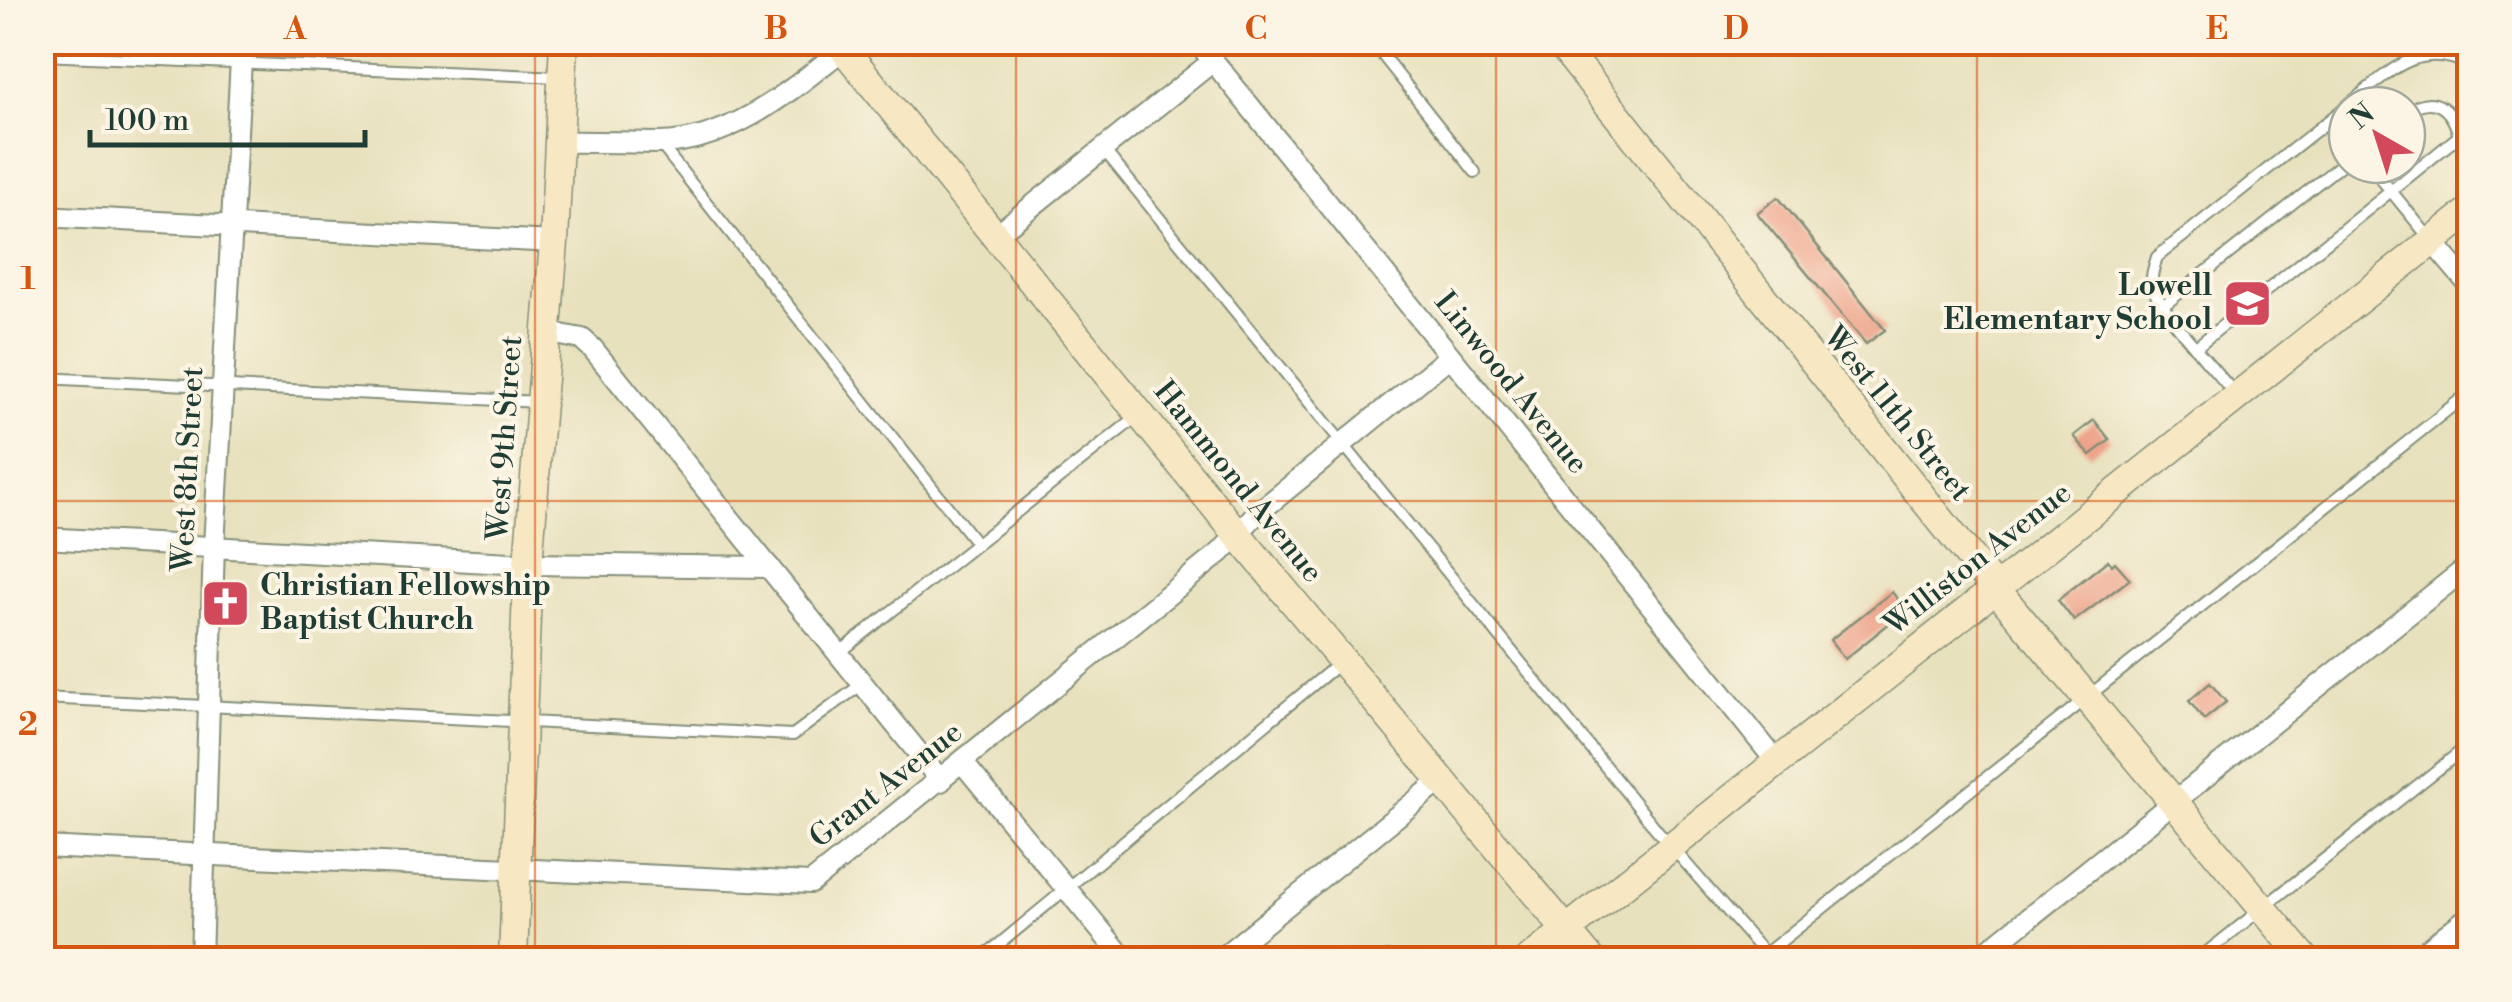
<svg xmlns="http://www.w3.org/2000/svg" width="2512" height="1002" viewBox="0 0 2512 1002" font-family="'Libre Bodoni',serif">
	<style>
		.building { fill: #ec987e }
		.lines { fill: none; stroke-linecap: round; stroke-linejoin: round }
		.lane-casing { stroke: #848f79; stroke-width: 14 }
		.street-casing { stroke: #848f79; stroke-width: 24 }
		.secondary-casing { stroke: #848f79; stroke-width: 31 }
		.lane { stroke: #fff; stroke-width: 10 }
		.street { stroke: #fff; stroke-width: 20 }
		.secondary { stroke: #f7e8c3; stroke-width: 28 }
		.grid { fill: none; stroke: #d45610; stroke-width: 2.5; stroke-opacity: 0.55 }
		.labels { text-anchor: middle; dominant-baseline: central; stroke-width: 8; stroke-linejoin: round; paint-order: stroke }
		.poi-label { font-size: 30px; font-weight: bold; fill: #1f3d34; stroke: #fcf5e5; text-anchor: end }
		.street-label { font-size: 30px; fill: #1f3d34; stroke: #fcf5e5 }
		.neatline { fill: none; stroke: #d45610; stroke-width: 4 }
		.grid-label { font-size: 32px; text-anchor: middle; font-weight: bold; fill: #d45610 }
	</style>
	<rect width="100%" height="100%" fill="#fcf5e5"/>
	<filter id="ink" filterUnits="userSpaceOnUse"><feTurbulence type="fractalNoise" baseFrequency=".01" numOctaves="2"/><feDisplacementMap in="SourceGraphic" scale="20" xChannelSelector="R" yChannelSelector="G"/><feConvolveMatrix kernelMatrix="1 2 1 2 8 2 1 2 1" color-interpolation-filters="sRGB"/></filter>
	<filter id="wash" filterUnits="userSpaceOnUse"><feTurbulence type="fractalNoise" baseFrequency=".0048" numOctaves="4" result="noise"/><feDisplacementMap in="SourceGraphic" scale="40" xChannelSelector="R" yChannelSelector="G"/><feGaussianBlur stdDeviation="2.25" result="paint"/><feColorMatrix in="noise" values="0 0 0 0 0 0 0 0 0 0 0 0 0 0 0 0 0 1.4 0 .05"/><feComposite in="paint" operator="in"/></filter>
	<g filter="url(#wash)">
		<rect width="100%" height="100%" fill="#e8e1be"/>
		<g id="blocks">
			<g class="building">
				<polygon points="1778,197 1885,330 1866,344 1757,213"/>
				<polygon points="2094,420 2110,440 2090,455 2074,436"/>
				<polygon points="2108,560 2112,565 2115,562 2130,579 2074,621 2058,600"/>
				<polygon points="1892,592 1906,610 1845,659 1830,640"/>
				<polygon points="2210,683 2226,702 2204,720 2189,701"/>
			</g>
		</g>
	</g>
	<g filter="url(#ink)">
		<use href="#blocks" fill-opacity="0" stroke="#848f79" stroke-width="2.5"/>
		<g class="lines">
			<defs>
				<g id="lane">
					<polyline points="1372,42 1475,172"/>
					<polyline points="42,55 561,77"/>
					<path d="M2348,105C2387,74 2417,38 2470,65"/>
					<polyline points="661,145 977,544"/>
					<polyline points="1104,150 1657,830 1770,960"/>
					<path d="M2370,165L2391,191L2459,136C2452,108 2433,92 2407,112"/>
					<polyline points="2163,306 2347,160"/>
					<polyline points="2196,347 2391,191 2431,240"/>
					<polyline points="42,378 540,402"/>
					<path d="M2235,394C2215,370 2162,313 2153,288C2150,277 2154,267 2157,257L2347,106"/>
					<polyline points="839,653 1139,415"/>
					<polyline points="42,698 793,735 862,684"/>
					<polyline points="2441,940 2457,960"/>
					<polyline points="1765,954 2470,392"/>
					<polyline points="980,960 1342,661"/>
					<polyline points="1385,960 1388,957"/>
					<polyline points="2197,960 2470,744"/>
				</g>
				<g id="street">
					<polyline points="1198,42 1776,761"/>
					<path d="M558,142C592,141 626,143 659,143C731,142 790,91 843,49"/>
					<polyline points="42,216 554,242"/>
					<polyline points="996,235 1213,61"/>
					<polyline points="2432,241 2470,286"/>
					<polyline points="545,332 582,339 593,349 941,781"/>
					<polyline points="42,538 528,564 769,567"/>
					<polyline points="963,763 1125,960"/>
					<polyline points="42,847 811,883 1221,552 1254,516 1450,356"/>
					<polyline points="201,960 214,546 242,42"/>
					<polyline points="1219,960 1443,779"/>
					<polyline points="1976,960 2470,565"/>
					<polyline points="2414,960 2470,916"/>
				</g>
				<g id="secondary">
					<polyline points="838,42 1238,535 1591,960"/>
					<polyline points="1559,42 1994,587 2306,960"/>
					<polyline points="513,960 528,564 554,242 564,42"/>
					<polyline points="1529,960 2470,211"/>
				</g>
			</defs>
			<use href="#lane" class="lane-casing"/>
			<use href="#street" class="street-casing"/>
			<use href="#secondary" class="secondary-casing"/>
			<use href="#lane" class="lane"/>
			<use href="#street" class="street"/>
			<use href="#secondary" class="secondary"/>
		</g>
	</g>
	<path class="grid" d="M535,42V960M1016,42V960M1496,42V960M1977,42V960M42,501H2470"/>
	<defs>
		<symbol id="school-square" viewBox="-11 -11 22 22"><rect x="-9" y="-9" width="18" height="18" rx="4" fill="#d1495b" stroke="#fcf5e5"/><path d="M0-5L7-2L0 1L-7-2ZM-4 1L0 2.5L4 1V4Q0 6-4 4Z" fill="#fff"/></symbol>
		<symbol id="church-square" viewBox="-11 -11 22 22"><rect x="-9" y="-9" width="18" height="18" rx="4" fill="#d1495b" stroke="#fcf5e5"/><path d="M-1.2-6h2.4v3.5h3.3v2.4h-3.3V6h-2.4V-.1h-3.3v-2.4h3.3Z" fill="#fff"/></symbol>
	</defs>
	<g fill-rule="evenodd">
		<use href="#school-square" x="2220" y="276" width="55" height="55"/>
		<use href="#church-square" x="198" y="576" width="55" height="55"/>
	</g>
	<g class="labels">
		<g class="poi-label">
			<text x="2212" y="286">Lowell<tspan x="2212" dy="34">Elementary School</tspan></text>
			<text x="260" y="586" text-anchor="start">Christian Fellowship<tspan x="260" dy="34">Baptist Church</tspan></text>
		</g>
		<g class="street-label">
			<text transform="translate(1511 383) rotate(51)">Linwood Avenue</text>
			<text transform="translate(1897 414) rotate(51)">West 11th Street</text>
			<text transform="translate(505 438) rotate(-86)">West 9th Street</text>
			<text transform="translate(188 469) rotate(-87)">West 8th Street</text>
			<text transform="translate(1238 482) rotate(51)">Hammond Avenue</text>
			<text transform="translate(1978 559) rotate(-38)">Williston Avenue</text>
			<text transform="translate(886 785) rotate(-38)">Grant Avenue</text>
		</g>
	</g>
	<rect width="2512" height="1002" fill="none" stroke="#fcf5e5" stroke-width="110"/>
	<g transform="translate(2377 135) rotate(321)"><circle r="48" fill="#fcf5e5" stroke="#a4ab9e" stroke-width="2.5"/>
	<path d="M0-8L18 38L0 25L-18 38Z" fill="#d1495b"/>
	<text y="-15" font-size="28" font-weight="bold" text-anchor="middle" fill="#1f3d34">N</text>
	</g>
	<path d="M90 130v15h275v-15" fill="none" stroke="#1f3d34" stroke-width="5"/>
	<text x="105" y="130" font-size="30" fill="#1f3d34" stroke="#fcf5e5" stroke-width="8" paint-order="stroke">100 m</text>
	<rect x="55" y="55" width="2402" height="892" class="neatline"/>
	<g class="grid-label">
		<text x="295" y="39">A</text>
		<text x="776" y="39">B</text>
		<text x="1256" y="39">C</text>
		<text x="1736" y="39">D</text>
		<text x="2217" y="39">E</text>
		<text x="28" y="289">1</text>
		<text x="28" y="735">2</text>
	</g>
</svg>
